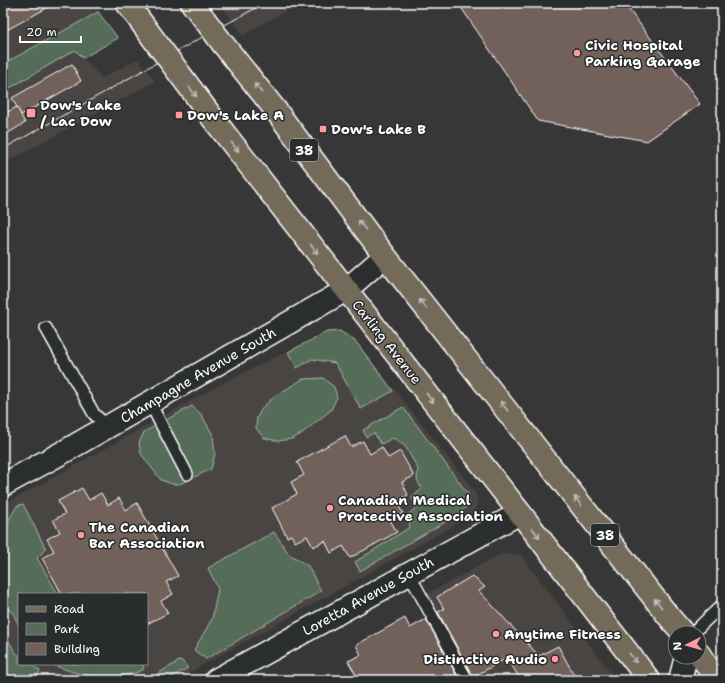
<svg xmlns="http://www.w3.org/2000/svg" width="725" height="683" viewBox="0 0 725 683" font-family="'Shantell Sans',sans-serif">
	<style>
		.built { fill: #494442; fill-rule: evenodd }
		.green { fill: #546c59; stroke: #aab6ac }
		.building { fill: #72615a; stroke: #fff }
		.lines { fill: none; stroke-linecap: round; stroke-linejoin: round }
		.service-casing { stroke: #fff; stroke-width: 14 }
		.minor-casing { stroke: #fff; stroke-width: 25 }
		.tertiary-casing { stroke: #fff; stroke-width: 25 }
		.primary-casing { stroke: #fff; stroke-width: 25 }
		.service { stroke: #2a2d2e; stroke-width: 11 }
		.minor { stroke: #2a2d2e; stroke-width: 22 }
		.tertiary { stroke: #2a2d2e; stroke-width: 22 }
		.primary { stroke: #736b5a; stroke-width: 22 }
		.tram { stroke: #fff; stroke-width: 1 }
		.primary-bridge-casing { stroke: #fff; stroke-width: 25; stroke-linecap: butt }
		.primary-bridge { stroke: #736b5a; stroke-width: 22 }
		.oneway { stroke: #c0bcb5 }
		.poi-dot { fill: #ff9aa2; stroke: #2a2d2e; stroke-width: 1.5 }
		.labels { text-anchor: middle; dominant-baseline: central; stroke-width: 3; stroke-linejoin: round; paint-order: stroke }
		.shield { fill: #2a2d2e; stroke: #bfc0c0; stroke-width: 1 }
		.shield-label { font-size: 13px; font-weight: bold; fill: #fff }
		.poi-label { font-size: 14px; font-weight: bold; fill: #fff; stroke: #2a2d2e; text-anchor: start }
		.street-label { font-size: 14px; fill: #fff; stroke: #2a2d2e }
	</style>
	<rect width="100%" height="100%" fill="#383737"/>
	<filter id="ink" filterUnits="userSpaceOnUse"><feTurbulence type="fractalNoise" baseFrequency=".025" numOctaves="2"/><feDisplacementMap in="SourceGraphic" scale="8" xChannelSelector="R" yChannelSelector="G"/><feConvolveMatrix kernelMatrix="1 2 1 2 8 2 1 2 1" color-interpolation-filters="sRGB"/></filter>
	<g filter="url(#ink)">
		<g class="built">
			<polygon points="3,3 94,3 102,13 3,69"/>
			<polygon points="236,3 299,3 243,35 224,10"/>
			<polygon points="75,50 102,78 138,59 155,81 3,164 3,92"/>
			<path d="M339,331L353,337L475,492L478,502L474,511L453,526L176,680H3V505L223,383L327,332ZM19,594H147V664H19Z"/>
			<polygon points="501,554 521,555 616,680 477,680 427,594"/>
		</g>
		<g class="green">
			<polygon points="98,12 118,38 83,58 75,50 3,92 3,64"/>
			<polygon points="340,331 356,342 393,391 361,409 335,363 312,359 297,368 288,352 327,332"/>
			<polygon points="323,378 334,387 337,397 331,410 301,434 292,439 278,441 264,438 256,428 257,417 263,407 275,396 303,379"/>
			<polygon points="192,406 201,414 213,435 215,454 211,469 180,484 172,484 161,480 141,454 139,443 144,432"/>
			<polygon points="403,407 468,494 469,503 461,513 360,571 355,562 410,527 407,515 416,508 412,497 422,489 417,480 418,469 405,446 393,438 381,444 374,433 366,437 363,430"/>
			<polygon points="23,504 46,549 37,558 58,594 19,594 19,626 13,613 3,605 3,534 4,528 17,506"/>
			<polygon points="274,532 289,554 308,566 321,591 206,659 194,650 212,619 218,589 208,568"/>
			<polygon points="3,631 15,652 19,655 19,664 31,664 40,671 35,680 3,680"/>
			<polygon points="181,660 188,668 166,680 147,680"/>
			<path d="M51,664H144L143,670C111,682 82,677 51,664Z"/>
		</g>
		<g class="building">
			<polygon points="3,3 56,3 3,32"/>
			<polygon points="458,3 624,3 700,104 647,141 538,121"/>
			<polygon points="72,64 81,81 21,115 12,98"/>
			<polygon points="17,107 25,123 3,136 3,114"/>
			<polygon points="345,436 351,447 363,441 370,454 382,447 388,458 400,451 414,476 402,482 408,495 396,502 403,513 390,520 397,532 350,558 343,546 331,553 325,541 313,547 307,536 295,542 291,535 287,537 272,508 297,494 291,482 304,475 297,462"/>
			<polygon points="82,488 89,500 101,493 108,505 119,498 126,510 137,503 178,576 166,582 173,594 161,601 168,613 147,624 147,594 62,594 42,558 54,551 47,539 60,532 53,520 65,514 58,501"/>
			<polygon points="472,576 485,587 479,591 539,656 558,646 577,680 521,680 507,658 473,677 438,612 444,609 437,597"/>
			<polygon points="405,618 410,628 426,619 459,680 359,680 348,661 361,655 356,645"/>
		</g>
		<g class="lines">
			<defs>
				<g id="service">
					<polyline points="46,328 94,414 108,427"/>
					<polyline points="150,403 187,474"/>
					<polyline points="409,574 467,680"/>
					<polyline points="694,633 699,627 722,605"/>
				</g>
				<g id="minor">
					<polyline points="3,485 67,450 346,290 385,256"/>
					<polyline points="216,680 520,513"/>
				</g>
				<polyline id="tertiary" points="680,680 686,657"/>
				<g id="primary">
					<polyline points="127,3 158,45"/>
					<polyline points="192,3 205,20"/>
					<polyline points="223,44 274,108 385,256 670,618 683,633"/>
					<polyline points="176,69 211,116 520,513 649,680"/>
					<polyline points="699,654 717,680"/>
				</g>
			</defs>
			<use href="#service" class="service-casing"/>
			<use href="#minor" class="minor-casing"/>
			<use href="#tertiary" class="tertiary-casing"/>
			<use href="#primary" class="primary-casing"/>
			<use href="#service" class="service"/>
			<use href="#minor" class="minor"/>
			<use href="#tertiary" class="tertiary"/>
			<use href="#primary" class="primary"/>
			<path class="tram" d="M3,149C90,101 177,50 265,3"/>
			<defs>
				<g id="primary-bridge">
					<polyline points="205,20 223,44"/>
					<polyline points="158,45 176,69"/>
				</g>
			</defs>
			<use href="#primary-bridge" class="primary-bridge-casing"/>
			<use href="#primary-bridge" class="primary-bridge"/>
		</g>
		<defs><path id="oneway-shaft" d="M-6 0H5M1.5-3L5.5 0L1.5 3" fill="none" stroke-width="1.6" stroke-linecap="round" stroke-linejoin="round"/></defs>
		<g class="oneway">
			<use href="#oneway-shaft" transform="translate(258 88) rotate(-129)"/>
			<use href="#oneway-shaft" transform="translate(193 92) rotate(53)"/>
			<use href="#oneway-shaft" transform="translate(235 147) rotate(52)"/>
			<use href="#oneway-shaft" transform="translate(362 225) rotate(-127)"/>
			<use href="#oneway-shaft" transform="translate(314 249) rotate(52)"/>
			<use href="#oneway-shaft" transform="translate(423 304) rotate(-128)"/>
			<use href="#oneway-shaft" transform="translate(430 398) rotate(52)"/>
			<use href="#oneway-shaft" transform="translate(504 406) rotate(-128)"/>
			<use href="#oneway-shaft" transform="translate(578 501) rotate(-128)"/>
			<use href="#oneway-shaft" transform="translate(536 533) rotate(52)"/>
			<use href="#oneway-shaft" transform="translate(658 603) rotate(-128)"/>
			<use href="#oneway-shaft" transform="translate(633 658) rotate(52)"/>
		</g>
	</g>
	<g class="poi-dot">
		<circle cx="577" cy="53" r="4"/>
		<rect x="26" y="108" width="10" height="10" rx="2"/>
		<rect x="175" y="111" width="8" height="8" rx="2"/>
		<rect x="319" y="125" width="8" height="8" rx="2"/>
		<circle cx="330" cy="508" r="4"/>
		<circle cx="81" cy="535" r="4"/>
		<circle cx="496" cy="634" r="4"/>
		<circle cx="555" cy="659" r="4"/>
	</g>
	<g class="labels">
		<g class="shield">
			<rect x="290" y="139" width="28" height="22" rx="3"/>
			<rect x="591" y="524" width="28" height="22" rx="3"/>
		</g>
		<g class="shield-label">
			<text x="304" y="150">38</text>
			<text x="605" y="535">38</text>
		</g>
		<g class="poi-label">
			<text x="585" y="45">Civic Hospital<tspan x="585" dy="16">Parking Garage</tspan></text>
			<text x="40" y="105">Dow's Lake<tspan x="40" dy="16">/ Lac Dow</tspan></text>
			<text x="187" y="115">Dow's Lake A</text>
			<text x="331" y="129">Dow's Lake B</text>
			<text x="338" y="500">Canadian Medical<tspan x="338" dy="16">Protective Association</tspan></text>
			<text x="89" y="527">The Canadian<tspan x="89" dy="16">Bar Association</tspan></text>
			<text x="504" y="634">Anytime Fitness</text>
			<text x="547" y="659" text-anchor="end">Distinctive Audio</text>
		</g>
		<g class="street-label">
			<text transform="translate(387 342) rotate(52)">Carling Avenue</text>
			<text transform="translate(198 375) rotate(-30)">Champagne Avenue South</text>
			<text transform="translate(368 596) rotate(-29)">Loretta Avenue South</text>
		</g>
	</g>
	<rect width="725" height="683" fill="none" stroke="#2a2d2e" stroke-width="16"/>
	<rect x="8" y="8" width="709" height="667" fill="none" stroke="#fff" stroke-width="1.5" filter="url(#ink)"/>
	<rect x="18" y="593" width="130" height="72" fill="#2a2d2e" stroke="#7f8182"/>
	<rect x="26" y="606" width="20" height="6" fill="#736b5a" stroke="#7f8182"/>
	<text x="54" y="613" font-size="12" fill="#ffffff">Road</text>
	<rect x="26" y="623" width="20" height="12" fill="#546c59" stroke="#7f8182"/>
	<text x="54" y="633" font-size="12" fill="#ffffff">Park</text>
	<rect x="26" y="643" width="20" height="12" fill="#72615a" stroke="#7f8182"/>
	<text x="54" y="653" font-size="12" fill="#ffffff">Building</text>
	<g transform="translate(687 645) rotate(264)"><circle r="19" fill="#2a2d2e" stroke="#7f8182"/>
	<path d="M0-3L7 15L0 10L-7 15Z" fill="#ff9aa2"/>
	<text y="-6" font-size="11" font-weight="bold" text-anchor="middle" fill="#ffffff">N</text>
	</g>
	<path d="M20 36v6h61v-6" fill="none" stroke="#ffffff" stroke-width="2"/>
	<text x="26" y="36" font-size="12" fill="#ffffff" stroke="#2a2d2e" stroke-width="3" paint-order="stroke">20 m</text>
</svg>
